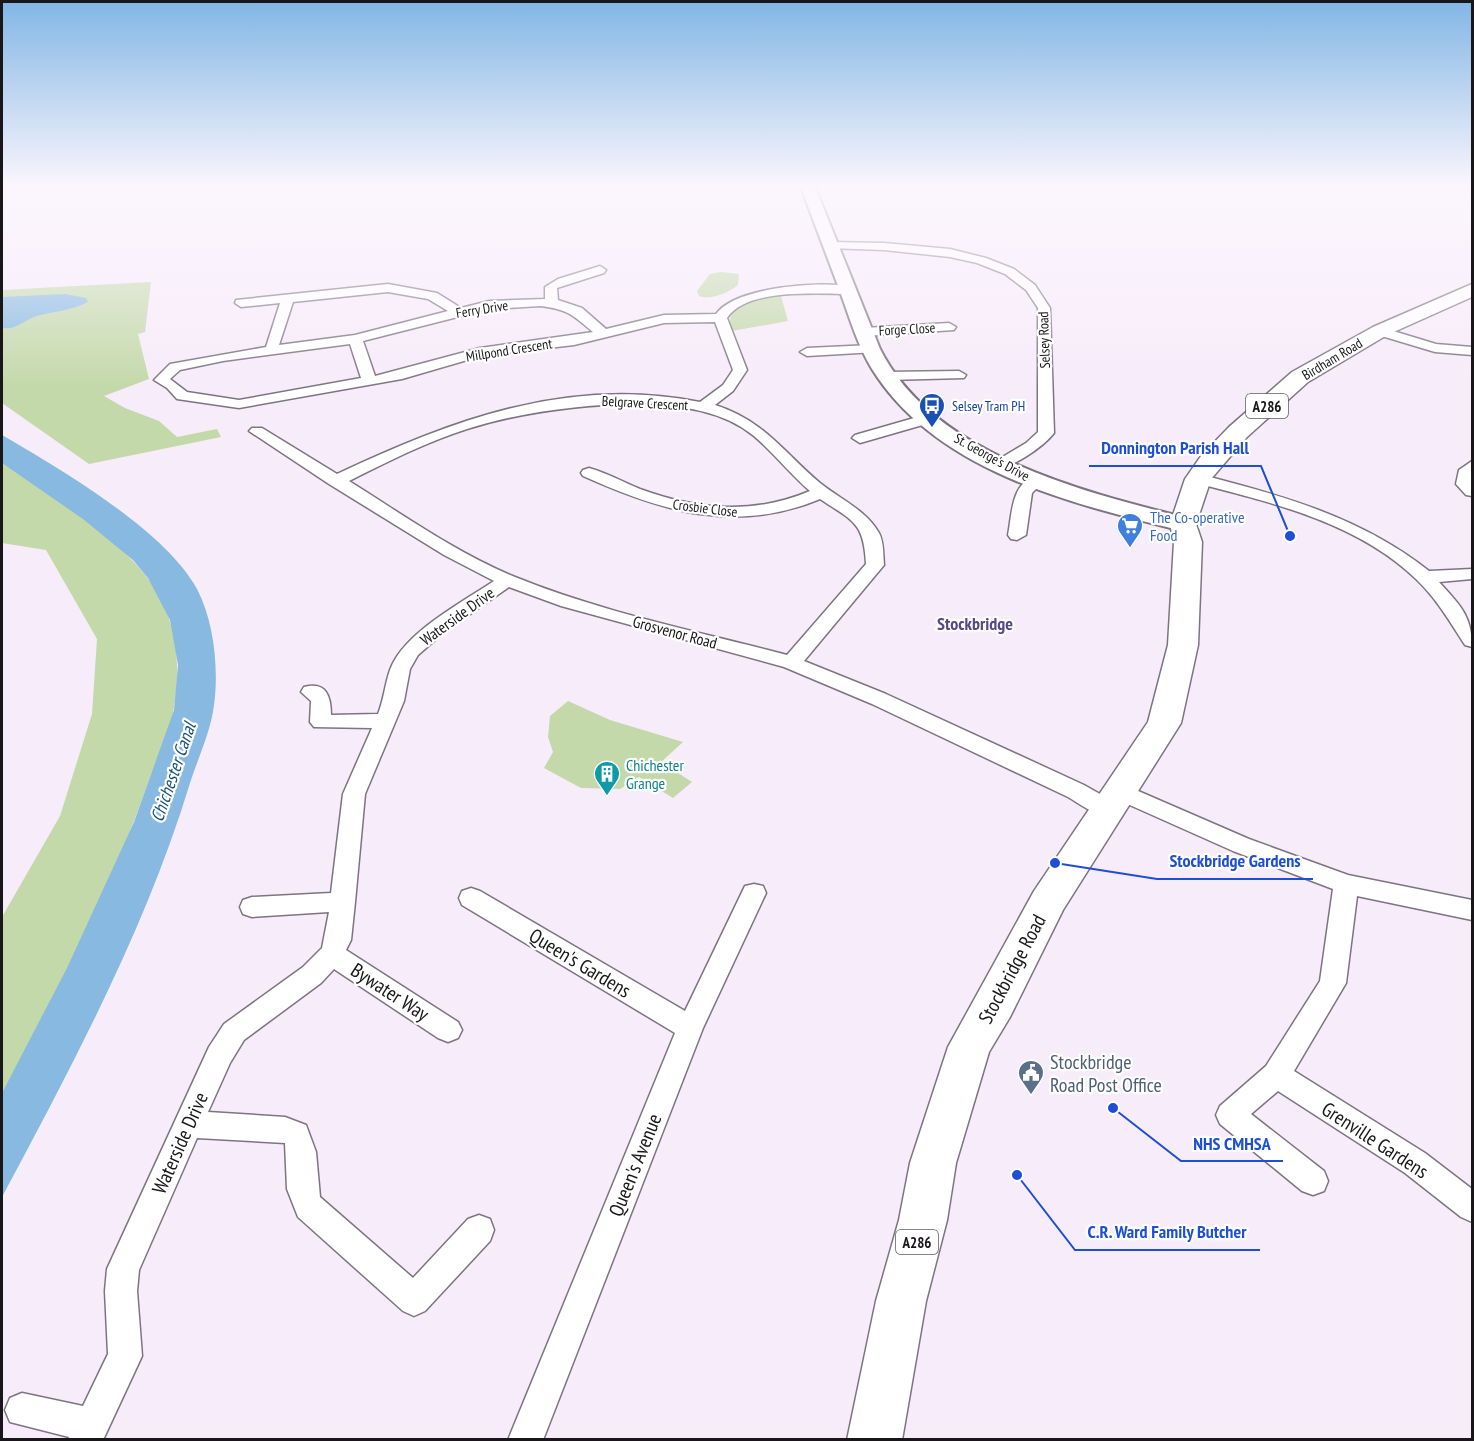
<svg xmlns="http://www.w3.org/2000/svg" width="1474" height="1441" viewBox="0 0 1474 1441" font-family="'PT Sans Narrow',sans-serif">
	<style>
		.green { fill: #c3d9a9 }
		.water { fill: #88b9e0 }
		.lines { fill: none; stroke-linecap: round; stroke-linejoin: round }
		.street-casing { stroke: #7e7481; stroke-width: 3 }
		.secondary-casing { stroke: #7e7481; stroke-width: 4 }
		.primary-casing { stroke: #7e7481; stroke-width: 3 }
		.street { fill: #fff; fill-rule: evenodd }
		.secondary { fill: #fff; fill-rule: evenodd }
		.primary { fill: #fff; fill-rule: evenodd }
		.labels { text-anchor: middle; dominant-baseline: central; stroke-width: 4.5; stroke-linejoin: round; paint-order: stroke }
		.far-street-label { font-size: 14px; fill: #19161a; stroke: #fff }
		.far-transit-label { font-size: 14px; fill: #164399; stroke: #fff; text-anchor: start }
		.shield { fill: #fff; stroke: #5e5c5f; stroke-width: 1.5 }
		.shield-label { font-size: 15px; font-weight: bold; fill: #19161a }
		.shop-label { font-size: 16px; fill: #366cbe; stroke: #fff; text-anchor: start }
		.street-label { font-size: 16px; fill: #19161a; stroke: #fff }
		.culture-label { font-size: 16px; fill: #0d838f; stroke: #fff; text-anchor: start }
		.neighbourhood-label { font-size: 18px; font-weight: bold; fill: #564786; stroke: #fff }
		.water-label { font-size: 18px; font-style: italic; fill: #195177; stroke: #fff }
		.near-street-label { font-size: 20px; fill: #19161a; stroke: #fff }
		.near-service-label { font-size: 20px; fill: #4e5e75; stroke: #fff; text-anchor: start }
		.leader { fill: none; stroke: #1d4ed8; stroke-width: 2 }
		.callout-dot { fill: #1d4ed8; stroke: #fff; stroke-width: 2 }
		.callout-label { font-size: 18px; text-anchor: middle; font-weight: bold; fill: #1d4ed8; stroke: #fff; stroke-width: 4.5; stroke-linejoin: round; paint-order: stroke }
	</style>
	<rect width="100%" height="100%" fill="#f7ecfa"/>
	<g class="green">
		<path d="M721,272L739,274L738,285C728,293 711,300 699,296L697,291L710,274Z"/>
		<polygon points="151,282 145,332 138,334 149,379 104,396 125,408 159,421 177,437 217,429 221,437 89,464 2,403 2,290"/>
		<path d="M781,296L788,321L732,331C721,302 760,298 781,296Z"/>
		<path d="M2,463C51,493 137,548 162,601C178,635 180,670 174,707C170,732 157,757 149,780C111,889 57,993 2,1093V917L60,816L92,714L97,639L46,550L2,543Z"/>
		<polygon points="568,701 610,720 683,742 661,762 692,782 673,798 639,777 620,789 581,788 544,768 553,752 548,737 550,716"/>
	</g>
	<g class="water">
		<path d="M65,294L86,298L88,302C70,311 55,311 37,316C23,320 18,330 2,328V297Z"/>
		<path d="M2,435C60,469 165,530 197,589C214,621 219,669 214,705C211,731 198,758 190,783C146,928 73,1064 2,1197V1093L67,968L134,822L174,710L178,665L170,620L148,578L133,560L83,519L2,463Z"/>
	</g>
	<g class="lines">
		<defs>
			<g id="street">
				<path d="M831,242L884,243L950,249L986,258L1014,269L1035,285L1050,308L1054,433C1044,446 1010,471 993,467L991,464L1026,443L1038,432V308L1026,290L1005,274L977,263L950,257L884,250L827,248V244Z"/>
				<path d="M600,266L606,270L604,273L557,288L558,300L582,308L606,329L664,315L716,314C735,287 822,280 852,287L854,290L848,294C815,294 747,288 727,318L747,370L733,391L715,405C765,421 783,452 820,483C840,499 866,510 879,533C884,542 883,555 884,565L804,661L886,694L1084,785L1114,802L1117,808L1114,814C1098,819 1082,805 1068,797L872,704L784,667L561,606L509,587L443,633L418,655L410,669L404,701L365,794L355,902L351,940L346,950L458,1022L462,1030L458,1038L448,1042L438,1038L334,969L321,983L244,1040L230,1063L208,1112L285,1117L306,1125L316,1152L320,1197L413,1278L468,1219L479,1215L490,1219L494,1230L490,1241L425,1311L414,1316L403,1311L298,1217L287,1189L285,1143L197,1138L139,1270L137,1291L142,1356L103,1440H68L69,1437L10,1422L5,1410L10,1398L22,1393L83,1406L108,1354L105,1291L107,1269L209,1047L224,1024L303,967L322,948L329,912L252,917L243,914L240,907L243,900L252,897L331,893L343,794L372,728L314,727L310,722L311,701L301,692L304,687C326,681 331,696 331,715L378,714C384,699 385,684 390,670C403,633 463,602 494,581L444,555L329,484L249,431L252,428H262L337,474C454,419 569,376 700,402L723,385L733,370L715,322L664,323L574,345L481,356L402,379L239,408L177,399L167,388L154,380L170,364L266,347L280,303L241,307L235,303L236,300L388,284L437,293L461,308L489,301L545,299V287L558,279ZM388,292L428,299L448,311L355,335L279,345L293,302ZM540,306C567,309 573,315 593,332L480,348L375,376L363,341L489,309ZM350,344L361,378L239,400L187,392L170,379L180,370L223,361ZM641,403C681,406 722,410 754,436C774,453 790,474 810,491C753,515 697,510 640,489C623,482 607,473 589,468L583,470L581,473L583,476C663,512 736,534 820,499C853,521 864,522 866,564L787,655C696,631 601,612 515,577C456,553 402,514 349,481C387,462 426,442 467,429C524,411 582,405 641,403Z"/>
				<polygon points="949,323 956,327 954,330 864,336 857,332 864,328"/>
				<polygon points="1380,327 1436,344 1472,347 1472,355 1435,352 1375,334 1375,328"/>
				<polygon points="871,345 878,349 876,352 807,356 800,352 807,348"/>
				<polygon points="959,371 966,375 964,378 887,380 880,376 887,372"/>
				<polygon points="928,414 933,416 936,419 933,422 860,443 852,438 855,435"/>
				<polygon points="1472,461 1472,496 1466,495 1456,484 1459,470"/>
				<path d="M1198,474C1281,495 1361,517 1429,571L1472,569V579L1439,582C1459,604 1472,615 1472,647L1465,645C1450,622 1437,599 1416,579C1357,522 1270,502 1192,482L1190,479L1192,476Z"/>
				<path d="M1035,477L1043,482L1032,493L1026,535L1017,540L1011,539L1008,535C1012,515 1011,483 1035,477Z"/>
				<polygon points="1122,784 1249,839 1348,875 1472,900 1472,920 1357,896 1346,983 1294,1071 1425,1153 1472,1189 1472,1222 1461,1217 1405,1173 1278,1091 1251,1114 1324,1171 1328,1181 1324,1191 1313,1195 1302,1191 1220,1124 1216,1115 1220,1106 1266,1066 1320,981 1333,889 1233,851 1114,798 1111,792 1114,786"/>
				<polygon points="754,884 763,886 766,893 703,1028 543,1440 508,1440 675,1033 462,905 459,898 462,891 471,888 480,891 685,1011 745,886"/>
			</g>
			<path id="secondary" d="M801,187H815L880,349C934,456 1084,492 1191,519L1195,524L1191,529L1183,531C1073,504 936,472 872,369C858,346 850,319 841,294C828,258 814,223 801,187Z"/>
			<polygon id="primary" points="1472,284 1472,297 1387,335 1308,382 1247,437 1211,479 1196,524 1202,542 1198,645 1181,723 1063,910 1010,1017 989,1052 956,1163 947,1220 926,1301 902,1440 847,1440 876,1301 899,1220 910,1163 948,1047 1034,891 1148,722 1168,645 1174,542 1170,524 1185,479 1201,456 1229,427 1292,372 1373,327"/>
		</defs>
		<use href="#street" class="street-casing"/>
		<use href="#secondary" class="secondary-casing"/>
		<use href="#primary" class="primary-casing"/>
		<use href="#street" class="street"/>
		<use href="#secondary" class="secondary"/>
		<use href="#primary" class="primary"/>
	</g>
	<linearGradient id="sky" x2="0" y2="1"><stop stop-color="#81b6e5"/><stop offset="0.48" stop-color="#fbf6fd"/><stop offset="1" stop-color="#fbf6fd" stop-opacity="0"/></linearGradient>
	<rect width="1474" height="389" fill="url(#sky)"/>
	<defs>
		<symbol id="bus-pin" viewBox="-11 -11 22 30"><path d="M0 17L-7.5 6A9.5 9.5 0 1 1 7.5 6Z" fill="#1a4fb4" stroke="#fff"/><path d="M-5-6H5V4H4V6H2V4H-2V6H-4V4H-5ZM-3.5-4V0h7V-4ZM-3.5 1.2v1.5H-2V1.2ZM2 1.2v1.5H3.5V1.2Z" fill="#fff"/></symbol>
		<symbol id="supermarket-pin" viewBox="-11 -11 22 30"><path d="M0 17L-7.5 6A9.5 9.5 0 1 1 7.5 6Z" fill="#3f7fe0" stroke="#fff"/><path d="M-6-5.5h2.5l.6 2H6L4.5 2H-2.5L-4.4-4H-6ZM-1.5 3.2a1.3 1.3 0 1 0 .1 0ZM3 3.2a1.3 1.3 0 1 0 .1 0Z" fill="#fff"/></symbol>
		<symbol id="building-pin" viewBox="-11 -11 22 30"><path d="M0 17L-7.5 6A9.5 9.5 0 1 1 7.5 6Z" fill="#0f9aa8" stroke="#fff"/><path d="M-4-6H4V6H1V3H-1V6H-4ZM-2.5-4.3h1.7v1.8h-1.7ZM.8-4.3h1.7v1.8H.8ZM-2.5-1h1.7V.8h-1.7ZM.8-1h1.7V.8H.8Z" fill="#fff"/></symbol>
		<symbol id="civic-pin" viewBox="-11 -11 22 30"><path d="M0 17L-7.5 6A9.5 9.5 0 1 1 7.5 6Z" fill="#5c6f8a" stroke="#fff"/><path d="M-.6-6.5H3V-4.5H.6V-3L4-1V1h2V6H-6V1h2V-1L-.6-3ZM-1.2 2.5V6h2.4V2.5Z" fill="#fff"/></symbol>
	</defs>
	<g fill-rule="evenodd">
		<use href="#bus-pin" x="917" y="391" width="30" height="40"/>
		<use href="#supermarket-pin" x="1115" y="511" width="30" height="40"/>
		<use href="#building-pin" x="592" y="759" width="30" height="40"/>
		<use href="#civic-pin" x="1016" y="1058" width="30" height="40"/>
	</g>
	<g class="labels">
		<g class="far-street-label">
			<text transform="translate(482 309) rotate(-9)">Ferry Drive</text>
			<text transform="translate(907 329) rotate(-3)">Forge Close</text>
			<text transform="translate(1044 340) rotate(-92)">Selsey Road</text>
			<text transform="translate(509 350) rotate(-9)">Millpond Crescent</text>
			<text transform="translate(1332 359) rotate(-31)">Birdham Road</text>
			<text transform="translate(645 403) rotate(3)">Belgrave Crescent</text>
			<text transform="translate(992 457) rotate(29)">St. George's Drive</text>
			<text transform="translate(705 508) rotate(7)">Crosbie Close</text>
		</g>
		<g class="far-transit-label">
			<text x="952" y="406">Selsey Tram PH</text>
		</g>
		<g class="shield">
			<rect x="1246" y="394" width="42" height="24" rx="4.5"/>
			<rect x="896" y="1230" width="42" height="24" rx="4.5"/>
		</g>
		<g class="shield-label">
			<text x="1267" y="406">A286</text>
			<text x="917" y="1242">A286</text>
		</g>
		<g class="shop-label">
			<text x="1150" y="517">The Co-operative<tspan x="1150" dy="18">Food</tspan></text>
		</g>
		<g class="street-label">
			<text transform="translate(457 616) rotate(-36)">Waterside Drive</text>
			<text transform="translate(675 632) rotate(15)">Grosvenor Road</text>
		</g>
		<g class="culture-label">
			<text x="626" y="765">Chichester<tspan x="626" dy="18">Grange</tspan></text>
		</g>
		<g class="neighbourhood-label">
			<text x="975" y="623">Stockbridge</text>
		</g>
		<g class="water-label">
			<text transform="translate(173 772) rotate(-71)">Chichester Canal</text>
		</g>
		<g class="near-street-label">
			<text transform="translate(580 963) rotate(31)">Queen's Gardens</text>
			<text transform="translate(1012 969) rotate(-62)">Stockbridge Road</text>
			<text transform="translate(390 992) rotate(33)">Bywater Way</text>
			<text transform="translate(1375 1140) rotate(33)">Grenville Gardens</text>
			<text transform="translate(180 1143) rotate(-66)">Waterside Drive</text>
			<text transform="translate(635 1165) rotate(-68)">Queen's Avenue</text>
		</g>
		<g class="near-service-label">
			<text x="1050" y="1062">Stockbridge<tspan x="1050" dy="23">Road Post Office</tspan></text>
		</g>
	</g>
	<path class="leader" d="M1290 536L1261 466H1089M1055 863L1157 879H1313M1113 1108L1181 1161H1283M1017 1175L1075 1250H1260"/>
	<g class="callout-dot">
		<circle cx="1290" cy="536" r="6"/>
		<circle cx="1055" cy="863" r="6"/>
		<circle cx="1113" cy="1108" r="6"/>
		<circle cx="1017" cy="1175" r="6"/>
	</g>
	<g class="callout-label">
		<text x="1175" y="454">Donnington Parish Hall</text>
		<text x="1235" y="867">Stockbridge Gardens</text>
		<text x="1232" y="1150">NHS CMHSA</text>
		<text x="1167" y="1238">C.R. Ward Family Butcher</text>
	</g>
	<rect width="1474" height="1441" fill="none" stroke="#19161a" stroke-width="6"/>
</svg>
